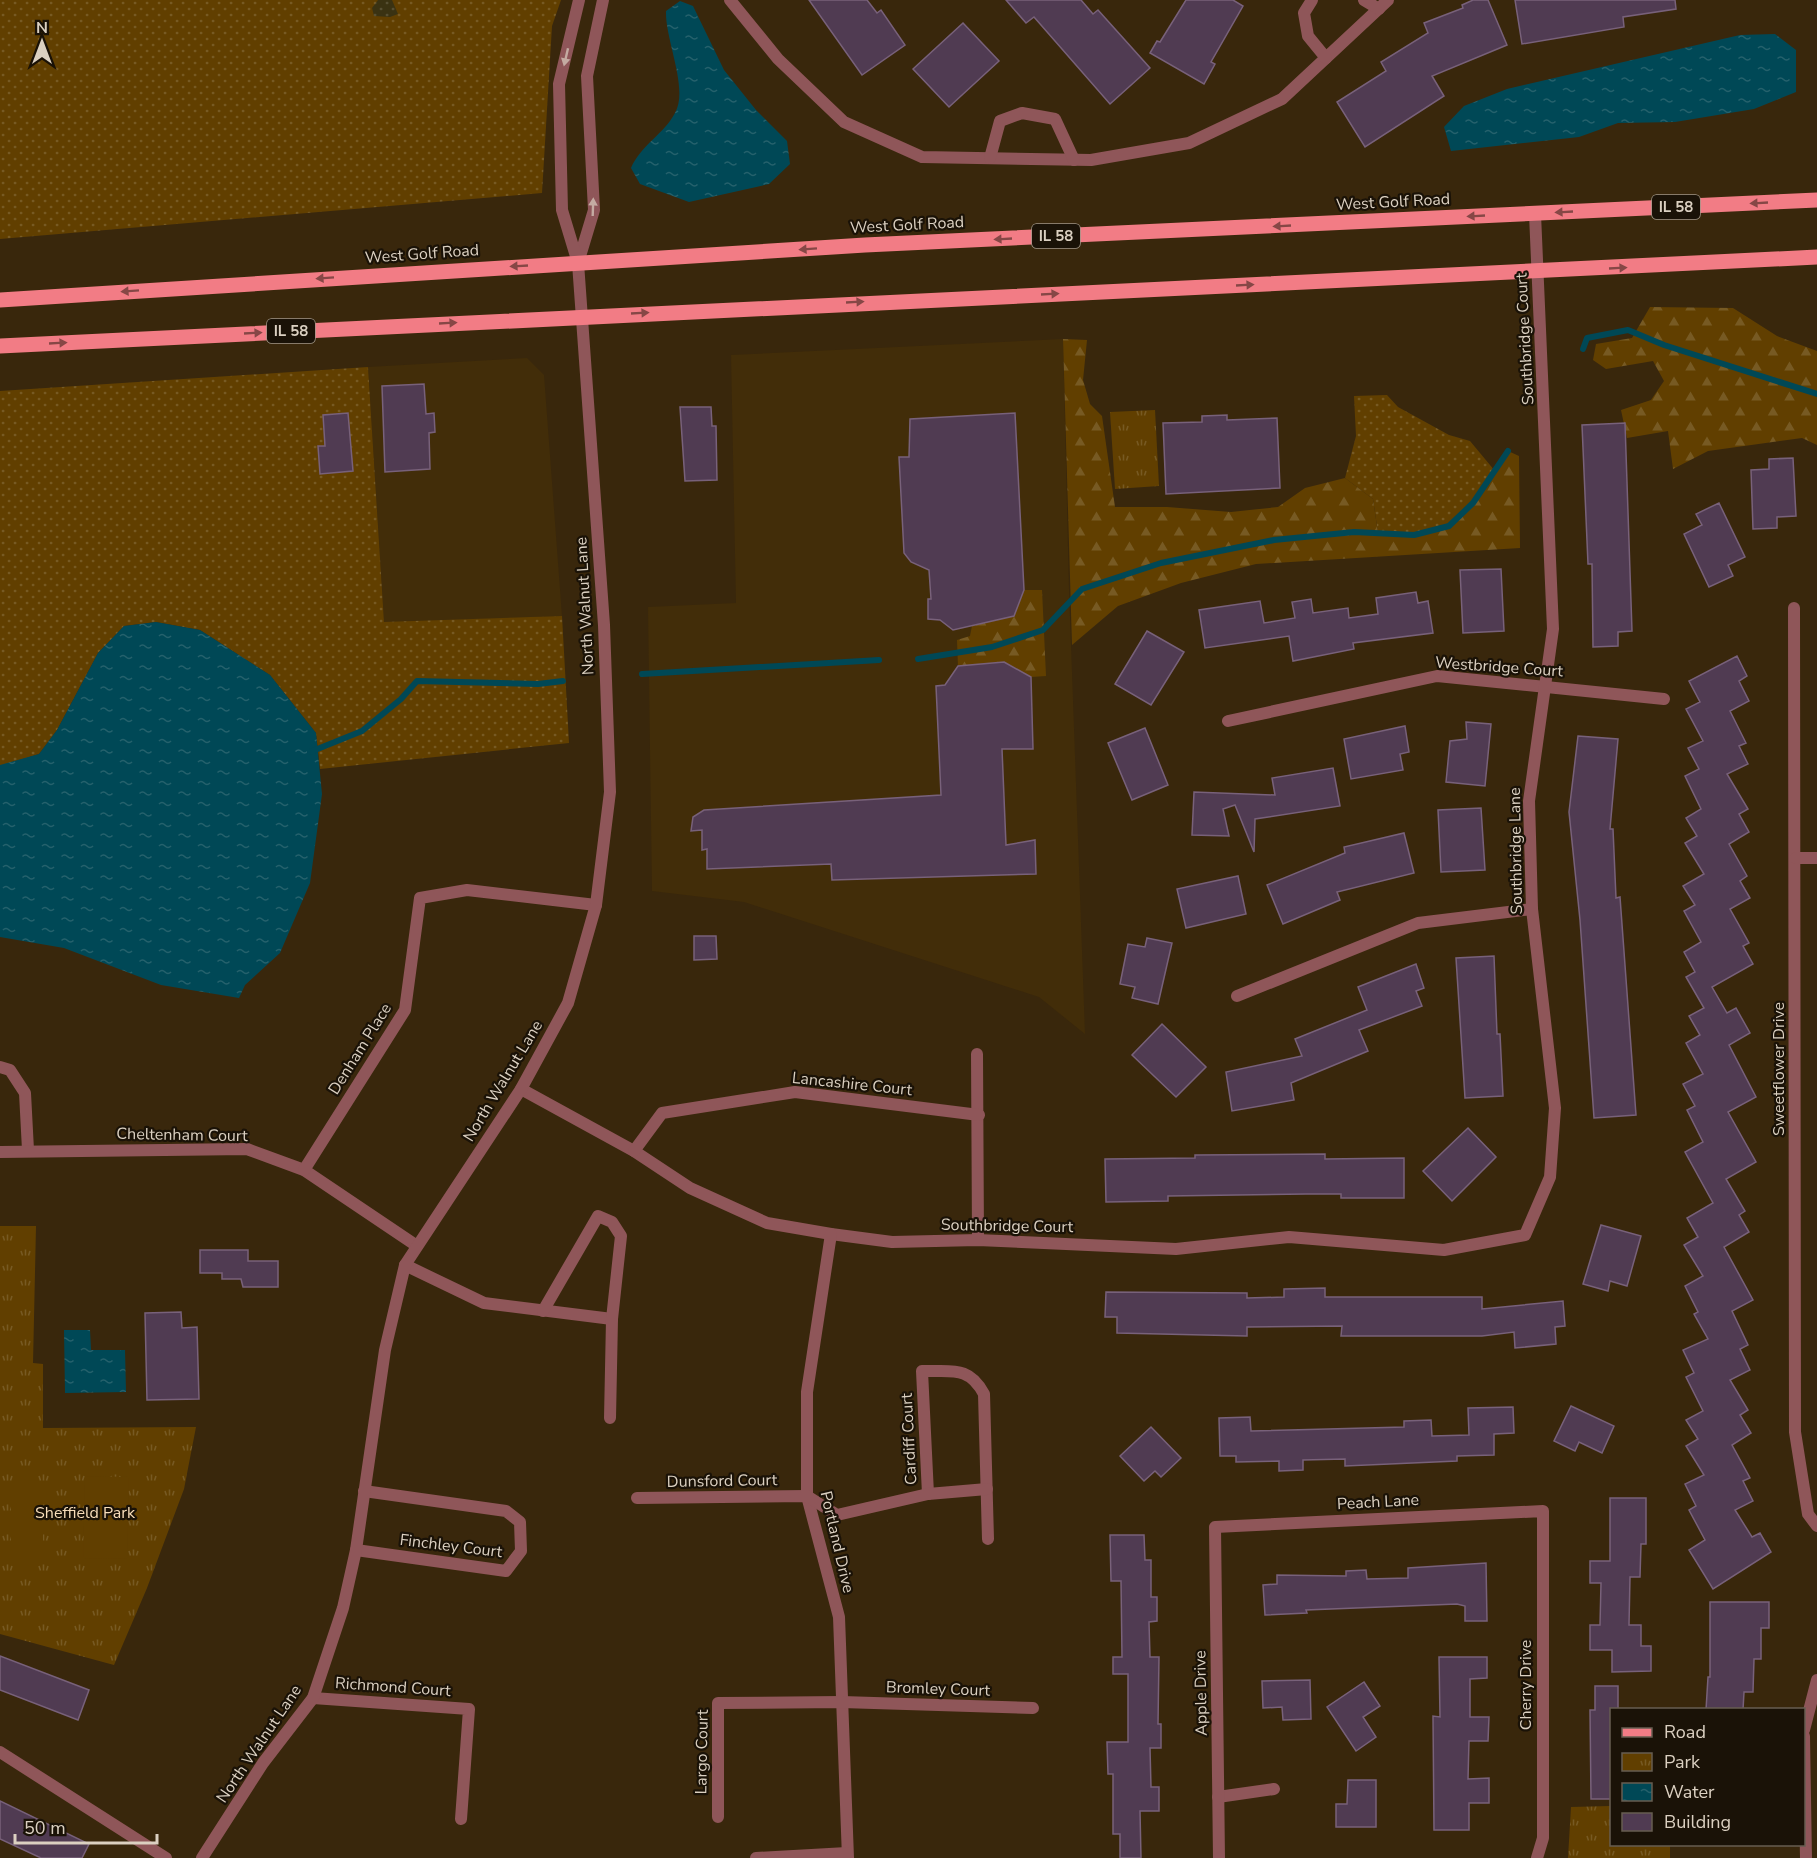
<svg xmlns="http://www.w3.org/2000/svg" width="1817" height="1858" viewBox="0 0 1817 1858" font-family="'Nunito Sans',sans-serif">
	<style>
		.built { fill: #422d09 }
		.grass { fill: url(#grass-dots) }
		.forest { fill: url(#forest-firs) }
		.sand { fill: url(#sand-dots) }
		.park { fill: url(#park-tufts) }
		.pitch { fill: #613f00 }
		.water { fill: url(#water-ripples) }
		.lines { fill: none; stroke-linecap: round; stroke-linejoin: round }
		.stream { stroke: #004856; stroke-width: 6 }
		.building { fill: #503b52; stroke: #78617a; stroke-width: 1.5 }
		.minor { stroke: #8f5659; stroke-width: 12 }
		.tertiary { stroke: #8f5659; stroke-width: 12 }
		.primary { stroke: #f27c85; stroke-width: 15 }
		.oneway { fill: #c4aba2 }
		.oneway2 { fill: #864746 }
		.labels { text-anchor: middle; dominant-baseline: central; stroke-width: 4.5; stroke-linejoin: round; paint-order: stroke }
		.shield { fill: #1a1207; stroke: #a19789; stroke-width: 1.5 }
		.shield-label { font-size: 15px; font-weight: bold; fill: #dbd0c1 }
		.street-label { font-size: 16px; fill: #dbd0c1; stroke: #1a1207 }
		.park-label { font-size: 16px; fill: #f9deba; stroke: #1a1207 }
	</style>
	<defs>
		<pattern id="grass-dots" width="8" height="8" patternUnits="userSpaceOnUse" patternTransform="scale(1.5)"><rect width="8" height="8" fill="#613f00"/><path d="M2 2h.1M6 6h.1" fill="none" stroke="#775a23" stroke-width="1.8" stroke-linecap="round"/></pattern>
		<pattern id="forest-firs" width="22" height="20" patternUnits="userSpaceOnUse" patternTransform="scale(1.5)"><rect width="22" height="20" fill="#613f00"/><path d="M5 1l3.5 6h-7zM16 11l3.5 6h-7z" fill="#775a23"/></pattern>
		<pattern id="sand-dots" width="8" height="8" patternUnits="userSpaceOnUse" patternTransform="scale(1.5)"><rect width="8" height="8" fill="#3a3212"/><path d="M2 2h.1M6 6h.1" fill="none" stroke="#564f33" stroke-width="1.8" stroke-linecap="round"/></pattern>
		<pattern id="park-tufts" width="24" height="20" patternUnits="userSpaceOnUse" patternTransform="scale(1.5)"><rect width="24" height="20" fill="#613f00"/><path d="M3 7l-1-3M5 7V3M7 7l1-3M15 17l-1-3M17 17v-4M19 17l1-3" fill="none" stroke="#775a23"/></pattern>
		<pattern id="water-ripples" width="26" height="14" patternUnits="userSpaceOnUse" patternTransform="scale(1.5)"><rect width="26" height="14" fill="#004856"/><path d="M2 4q2-2 4 0t4 0M15 11q2-2 4 0t4 0" fill="none" stroke="#25616c"/></pattern>
	</defs>
	<rect width="100%" height="100%" fill="#39270c"/>
	<g class="built">
		<polygon points="1063,339 1069,589 1085,1034 1039,997 744,902 652,891 648,607 736,603 731,355"/>
		<polygon points="527,358 544,375 562,616 384,623 368,367"/>
	</g>
	<g class="grass">
		<polygon points="0,0 561,0 552,26 542,193 0,239"/>
		<polygon points="368,367 384,622 562,616 569,743 320,769 316,733 270,675 200,630 156,622 124,626 98,653 57,730 39,754 0,766 0,391"/>
		<path d="M1387,395L1398,407L1449,435L1470,441L1495,471C1458,527 1446,536 1378,533L1373,499L1345,478L1356,436L1354,396Z"/>
	</g>
	<g class="forest">
		<polygon points="1650,307 1733,308 1777,336 1817,351 1817,445 1802,438 1708,451 1673,469 1668,431 1627,438 1621,410 1651,400 1664,381 1653,361 1606,369 1593,360 1596,344 1632,338"/>
		<path d="M1063,339L1087,340L1083,380L1090,404L1102,416L1115,507H1167L1231,512L1278,507L1305,488L1345,478L1373,499L1378,533C1460,538 1466,513 1508,451L1519,456L1520,548L1256,564L1181,583L1118,606L1072,645Z"/>
		<polygon points="1024,590 1042,590 1046,676 1031,677 1004,662 958,666 957,640 970,636 972,626 1014,616"/>
	</g>
	<polygon class="sand" points="378,0 392,0 398,14 390,17 374,16 372,8"/>
	<g class="park">
		<polygon points="1155,410 1159,486 1115,489 1110,412"/>
		<polygon points="0,1226 36,1226 33,1363 43,1364 43,1428 196,1427 184,1489 147,1588 114,1665 0,1634"/>
		<polygon points="1611,1806 1612,1844 1670,1845 1670,1858 1568,1858 1571,1807"/>
	</g>
	<g class="pitch">
		<polygon points="85,1476 129,1477 127,1559 83,1558"/>
		<rect x="11" y="1489" width="32" height="67"/>
	</g>
	<g class="water">
		<path d="M680,1L693,6L724,70L756,110L787,141L790,164L769,184L689,202L640,184L631,168C641,145 664,134 675,113C689,89 665,40 666,11Z"/>
		<polygon points="1775,34 1796,50 1796,92 1754,109 1675,122 1618,123 1579,137 1451,151 1444,127 1464,106 1507,89 1740,35"/>
		<polygon points="156,622 200,630 270,675 316,733 322,794 310,883 280,953 245,985 239,998 161,985 64,948 0,937 0,765 39,754 57,730 98,653 124,626"/>
		<polygon points="64,1330 90,1330 91,1350 125,1350 126,1392 65,1393"/>
	</g>
	<g class="lines">
		<g class="stream">
			<polyline points="1583,349 1587,338 1628,330 1664,345 1817,394"/>
			<polyline points="918,659 992,647 1043,630 1082,589 1161,563 1274,540 1354,532 1414,535 1449,526 1473,503 1508,451"/>
			<polyline points="642,674 879,660"/>
			<polyline points="310,752 362,731 401,699 417,681 538,684 563,681"/>
		</g>
	</g>
	<g class="building">
		<polygon points="809,0 867,0 877,13 881,10 905,45 862,75"/>
		<polygon points="1006,0 1081,0 1093,14 1098,10 1150,68 1110,104 1034,17 1026,23"/>
		<polygon points="1186,0 1233,0 1243,6 1211,62 1215,64 1204,84 1150,53 1157,41 1160,42"/>
		<polygon points="1473,0 1488,0 1507,45 1432,76 1444,96 1365,147 1337,102 1386,71 1381,62 1428,33 1424,23 1463,8 1462,5"/>
		<polygon points="1515,0 1675,0 1676,9 1623,17 1624,27 1522,44"/>
		<polygon points="963,23 999,61 949,107 913,69"/>
		<polygon points="424,384 426,414 434,413 435,432 429,433 430,469 385,472 382,386"/>
		<polygon points="680,407 711,407 712,426 716,426 717,480 685,481"/>
		<polygon points="348,413 353,471 320,474 318,446 325,446 323,415"/>
		<polygon points="1015,413 1024,590 1014,616 953,630 940,620 928,619 928,599 931,599 929,570 911,562 904,553 899,457 909,457 910,419"/>
		<polygon points="1227,415 1227,420 1277,418 1280,488 1166,494 1163,423 1202,422 1202,416"/>
		<polygon points="1625,423 1632,631 1618,632 1618,646 1593,647 1592,564 1588,564 1582,425"/>
		<polygon points="1793,458 1796,516 1777,517 1777,528 1753,529 1751,470 1769,469 1769,459"/>
		<polygon points="1719,503 1745,557 1728,565 1733,576 1709,587 1684,534 1702,525 1696,514"/>
		<polygon points="1501,569 1504,631 1463,633 1460,570"/>
		<polygon points="1416,592 1418,603 1428,601 1433,633 1353,643 1354,649 1293,661 1289,636 1205,648 1199,610 1260,601 1264,623 1295,618 1292,602 1311,599 1313,613 1348,608 1349,618 1378,614 1376,598"/>
		<polygon points="1147,631 1184,652 1151,705 1115,684"/>
		<polygon points="1737,656 1747,676 1739,681 1749,701 1730,711 1746,743 1739,746 1748,764 1727,774 1748,809 1739,814 1749,832 1729,844 1747,876 1740,881 1750,898 1730,909 1749,943 1743,946 1753,964 1712,987 1727,1013 1736,1008 1750,1033 1729,1045 1756,1097 1728,1112 1756,1162 1726,1179 1745,1211 1739,1215 1749,1232 1724,1247 1753,1300 1732,1311 1748,1345 1740,1349 1750,1370 1730,1380 1748,1410 1740,1415 1751,1433 1732,1445 1750,1478 1743,1481 1753,1501 1735,1510 1752,1537 1760,1533 1771,1552 1713,1589 1689,1550 1705,1540 1689,1510 1696,1506 1685,1484 1704,1475 1686,1446 1698,1439 1686,1420 1703,1411 1686,1377 1694,1373 1683,1350 1708,1339 1694,1314 1698,1312 1685,1286 1703,1276 1684,1245 1698,1237 1687,1218 1713,1203 1685,1152 1703,1142 1687,1110 1695,1106 1683,1084 1703,1074 1686,1043 1700,1035 1689,1016 1704,1008 1686,977 1695,972 1684,952 1701,942 1684,911 1695,905 1683,886 1704,874 1685,843 1697,836 1686,818 1701,809 1685,776 1699,769 1688,748 1703,741 1686,709 1700,702 1689,681"/>
		<polygon points="1004,662 1031,677 1033,749 1002,749 1006,845 1035,840 1036,874 832,880 831,864 707,869 707,849 702,850 702,830 691,831 693,817 704,810 941,795 936,686 945,685 958,666"/>
		<polygon points="1466,722 1491,724 1485,786 1446,782 1450,741 1467,739"/>
		<polygon points="1405,726 1409,752 1400,754 1403,770 1351,779 1344,739"/>
		<polygon points="1145,728 1168,785 1132,800 1108,743"/>
		<polygon points="1578,736 1618,739 1610,829 1613,829 1616,898 1620,897 1636,1115 1594,1118 1580,920 1569,812"/>
		<polygon points="1333,768 1340,806 1255,819 1254,852 1235,805 1223,809 1229,836 1192,835 1194,792 1275,795 1272,778"/>
		<polygon points="1481,808 1485,870 1441,872 1438,810"/>
		<polygon points="1404,833 1414,873 1337,892 1340,900 1283,924 1267,885 1345,853 1344,847"/>
		<polygon points="1238,876 1246,914 1186,928 1177,889"/>
		<polygon points="694,936 716,936 717,959 694,960"/>
		<polygon points="1147,938 1172,943 1158,1004 1132,998 1135,987 1120,984 1128,944 1145,947"/>
		<polygon points="1494,956 1497,1034 1500,1034 1503,1096 1465,1098 1456,958"/>
		<polygon points="1416,964 1424,988 1416,991 1422,1006 1359,1030 1368,1051 1291,1083 1294,1100 1232,1111 1226,1072 1302,1056 1295,1039 1367,1010 1358,987"/>
		<polygon points="1162,1024 1206,1067 1176,1097 1132,1055"/>
		<polygon points="1468,1128 1496,1157 1452,1201 1423,1171"/>
		<polygon points="1325,1154 1325,1159 1404,1158 1404,1198 1341,1198 1341,1194 1306,1194 1168,1196 1168,1201 1106,1202 1105,1159 1195,1158 1195,1155"/>
		<polygon points="1601,1225 1641,1236 1627,1286 1610,1281 1608,1291 1583,1284"/>
		<polygon points="200,1250 248,1250 248,1261 278,1261 278,1287 243,1287 241,1279 222,1279 222,1273 200,1273"/>
		<polygon points="1325,1288 1325,1297 1482,1297 1482,1309 1563,1301 1565,1326 1555,1327 1556,1344 1515,1348 1514,1332 1482,1336 1341,1336 1342,1326 1247,1327 1247,1336 1117,1333 1117,1317 1105,1317 1106,1292 1247,1293 1247,1298 1284,1297 1284,1289"/>
		<polygon points="181,1312 182,1328 197,1327 199,1399 147,1400 145,1313"/>
		<polygon points="1571,1406 1614,1426 1602,1453 1579,1442 1575,1451 1554,1441"/>
		<polygon points="1513,1407 1514,1433 1494,1434 1494,1455 1457,1456 1457,1461 1345,1466 1345,1459 1303,1460 1303,1470 1279,1471 1279,1461 1236,1462 1236,1456 1220,1456 1219,1418 1250,1417 1251,1431 1404,1427 1404,1421 1431,1420 1432,1436 1469,1435 1468,1408"/>
		<polygon points="1151,1427 1181,1458 1161,1477 1155,1471 1144,1481 1120,1456"/>
		<polygon points="1610,1498 1646,1498 1646,1544 1641,1544 1640,1577 1630,1577 1629,1625 1641,1625 1641,1646 1651,1646 1651,1671 1612,1672 1612,1650 1590,1650 1590,1625 1600,1625 1601,1583 1590,1583 1590,1561 1610,1561"/>
		<polygon points="1110,1535 1144,1535 1145,1560 1151,1560 1151,1597 1157,1597 1157,1621 1149,1622 1150,1657 1159,1657 1158,1724 1161,1724 1161,1748 1150,1748 1151,1787 1159,1787 1159,1811 1140,1811 1141,1858 1120,1858 1120,1834 1113,1834 1113,1774 1108,1774 1107,1742 1128,1742 1128,1674 1113,1674 1113,1657 1122,1657 1121,1581 1111,1581"/>
		<polygon points="1486,1563 1487,1621 1465,1621 1465,1606 1457,1604 1306,1610 1307,1613 1265,1615 1263,1585 1277,1584 1277,1575 1346,1576 1346,1571 1366,1570 1367,1579 1408,1578 1408,1568"/>
		<polygon points="1710,1602 1769,1602 1769,1628 1761,1628 1761,1659 1754,1659 1753,1692 1744,1692 1743,1710 1706,1710 1708,1677 1710,1677"/>
		<polygon points="0,1656 89,1690 78,1720 0,1690"/>
		<polygon points="1439,1657 1487,1657 1487,1678 1470,1679 1470,1717 1489,1717 1488,1741 1469,1741 1468,1779 1489,1778 1489,1803 1469,1803 1469,1830 1434,1830 1433,1716 1440,1717"/>
		<polygon points="1310,1680 1311,1719 1283,1720 1282,1707 1263,1708 1262,1681"/>
		<polygon points="1364,1682 1380,1706 1363,1717 1376,1737 1356,1751 1327,1707"/>
		<polygon points="1595,1686 1618,1686 1618,1710 1611,1710 1611,1799 1591,1799 1590,1710 1595,1710"/>
		<polygon points="1348,1780 1376,1780 1376,1827 1336,1827 1336,1804 1347,1804"/>
		<polygon points="0,1801 89,1844 82,1858 41,1858 0,1839"/>
	</g>
	<g class="lines">
		<g class="minor">
			<polyline points="730,0 778,59 844,122 922,157 1091,160 1189,143 1282,99 1388,0"/>
			<polyline points="1312,0 1304,13 1308,36 1326,58"/>
			<polyline points="1364,0 1379,9"/>
			<polyline points="990,158 1000,121 1022,113 1055,119 1074,160"/>
			<polyline points="1794,608 1795,1432 1808,1514 1817,1526"/>
			<polyline points="1228,721 1437,676 1664,699"/>
			<polyline points="1796,858 1817,858"/>
			<polyline points="1237,996 1418,923 1532,909"/>
			<polyline points="977,1054 978,1240"/>
			<polyline points="0,1067 10,1070 25,1093 28,1150"/>
			<polyline points="521,1089 634,1151 690,1188 767,1223 831,1234 892,1242 978,1240 1176,1249 1289,1237 1444,1250 1525,1235 1550,1177 1555,1108 1532,909 1529,801 1553,629 1535,214"/>
			<polyline points="634,1151 662,1113 795,1092 979,1115"/>
			<polyline points="0,1152 247,1149 304,1170 417,1246"/>
			<polyline points="304,1170 405,1010 420,898 467,890 596,905"/>
			<polyline points="831,1234 807,1392 807,1496 839,1617 848,1858"/>
			<polyline points="405,1265 484,1303 612,1319"/>
			<polyline points="543,1311 598,1216 612,1222 621,1236 612,1319 610,1418"/>
			<path d="M928,1494L922,1371C951,1372 969,1365 984,1394L988,1539"/>
			<polyline points="637,1498 807,1496 837,1515 928,1494 987,1489"/>
			<polyline points="356,1550 506,1571 521,1551 520,1522 506,1511 364,1491"/>
			<polyline points="313,1698 469,1709 461,1819"/>
			<polyline points="1804,1730 1817,1680"/>
			<polyline points="1804,1736 1806,1858"/>
			<polyline points="0,1752 166,1858"/>
			<polyline points="1218,1797 1274,1789"/>
			<polyline points="718,1817 718,1703 842,1702 1033,1708"/>
			<polyline points="756,1858 847,1853"/>
			<polyline points="1219,1858 1215,1527 1543,1511 1543,1838 1537,1858"/>
		</g>
		<g class="tertiary">
			<polyline points="578,263 594,210 587,76 603,0"/>
			<polyline points="202,1858 263,1763 313,1698 343,1608 356,1550 385,1350 405,1265 521,1089 568,1003 596,905 610,792 604,625 578,263 562,210 559,84 579,0"/>
		</g>
		<g class="primary">
			<polyline points="0,300 865,245 1817,200"/>
			<polyline points="0,346 1817,257"/>
		</g>
	</g>
	<defs><path id="oneway-solid" d="M-6-.8H1V-3.2L6.5 0L1 3.2V.8H-6Z" transform="scale(1.5)"/></defs>
	<g class="oneway">
		<use href="#oneway-solid" transform="translate(566 57) rotate(103)"/>
		<use href="#oneway-solid" transform="translate(593 207) rotate(-88)"/>
	</g>
	<g class="oneway2">
		<use href="#oneway-solid" transform="translate(1759 203) rotate(177)"/>
		<use href="#oneway-solid" transform="translate(1564 212) rotate(177)"/>
		<use href="#oneway-solid" transform="translate(1476 216) rotate(177)"/>
		<use href="#oneway-solid" transform="translate(1282 226) rotate(177)"/>
		<use href="#oneway-solid" transform="translate(1003 239) rotate(177)"/>
		<use href="#oneway-solid" transform="translate(808 249) rotate(176)"/>
		<use href="#oneway-solid" transform="translate(519 266) rotate(177)"/>
		<use href="#oneway-solid" transform="translate(1618 268) rotate(-3)"/>
		<use href="#oneway-solid" transform="translate(325 278) rotate(176)"/>
		<use href="#oneway-solid" transform="translate(1245 285) rotate(-3)"/>
		<use href="#oneway-solid" transform="translate(130 291) rotate(176)"/>
		<use href="#oneway-solid" transform="translate(1050 294) rotate(-3)"/>
		<use href="#oneway-solid" transform="translate(855 302) rotate(-3)"/>
		<use href="#oneway-solid" transform="translate(640 313) rotate(-3)"/>
		<use href="#oneway-solid" transform="translate(448 323) rotate(-3)"/>
		<use href="#oneway-solid" transform="translate(253 333) rotate(-3)"/>
		<use href="#oneway-solid" transform="translate(58 343) rotate(-3)"/>
	</g>
	<g class="labels">
		<g class="shield">
			<rect x="1652" y="195" width="48" height="24" rx="4.5"/>
			<rect x="1032" y="224" width="48" height="24" rx="4.5"/>
			<rect x="267" y="319" width="48" height="24" rx="4.5"/>
		</g>
		<g class="shield-label">
			<text x="1676" y="207">IL 58</text>
			<text x="1056" y="236">IL 58</text>
			<text x="291" y="331">IL 58</text>
		</g>
		<g class="street-label">
			<text transform="translate(1393 202) rotate(-3)">West Golf Road</text>
			<text transform="translate(907 225) rotate(-3)">West Golf Road</text>
			<text transform="translate(422 254) rotate(-4)">West Golf Road</text>
			<text transform="translate(1525 339) rotate(-93)">Southbridge Court</text>
			<text transform="translate(585 606) rotate(-93)">North Walnut Lane</text>
			<text transform="translate(1499 667) rotate(4)">Westbridge Court</text>
			<text transform="translate(1516 851) rotate(-91)">Southbridge Lane</text>
			<text transform="translate(360 1049) rotate(-58)">Denham Place</text>
			<text transform="translate(1779 1069) rotate(-90)">Sweetflower Drive</text>
			<text transform="translate(503 1081) rotate(-59)">North Walnut Lane</text>
			<text transform="translate(852 1084) rotate(6)">Lancashire Court</text>
			<text transform="translate(182 1135) rotate(1)">Cheltenham Court</text>
			<text transform="translate(1007 1226) rotate(1)">Southbridge Court</text>
			<text transform="translate(909 1439) rotate(-93)">Cardiff Court</text>
			<text transform="translate(722 1481) rotate(-1)">Dunsford Court</text>
			<text transform="translate(1378 1502) rotate(-3)">Peach Lane</text>
			<text transform="translate(837 1542) rotate(77)">Portland Drive</text>
			<text transform="translate(451 1546) rotate(7)">Finchley Court</text>
			<text transform="translate(1526 1685) rotate(-90)">Cherry Drive</text>
			<text transform="translate(393 1687) rotate(4)">Richmond Court</text>
			<text transform="translate(938 1689) rotate(2)">Bromley Court</text>
			<text transform="translate(1201 1693) rotate(-91)">Apple Drive</text>
			<text transform="translate(259 1744) rotate(-56)">North Walnut Lane</text>
			<text transform="translate(702 1752) rotate(-89)">Largo Court</text>
		</g>
		<g class="park-label">
			<text x="85" y="1513">Sheffield Park</text>
		</g>
	</g>
	<rect x="1610" y="1708" width="195" height="138" fill="#1a1207" stroke="#675e51" stroke-width="1.5"/>
	<rect x="1622" y="1728" width="30" height="9" fill="#f27c85" stroke="#675e51" stroke-width="1.5"/>
	<text x="1664" y="1738" font-size="18" fill="#dbd0c1">Road</text>
	<rect x="1622" y="1753" width="30" height="18" fill="url(#park-tufts)" stroke="#675e51" stroke-width="1.5"/>
	<text x="1664" y="1768" font-size="18" fill="#dbd0c1">Park</text>
	<rect x="1622" y="1783" width="30" height="18" fill="url(#water-ripples)" stroke="#675e51" stroke-width="1.5"/>
	<text x="1664" y="1798" font-size="18" fill="#dbd0c1">Water</text>
	<rect x="1622" y="1813" width="30" height="18" fill="#503b52" stroke="#675e51" stroke-width="1.5"/>
	<text x="1664" y="1828" font-size="18" fill="#dbd0c1">Building</text>
	<g transform="translate(42 42)" stroke="#1a1207" stroke-width="4.5" paint-order="stroke">
	<path d="M0-4.5L10 22L0 15L-10 22Z" fill="#dbd0c1"/>
	<text y="-9" font-size="16" font-weight="bold" text-anchor="middle" fill="#dbd0c1">N</text>
	</g>
	<path d="M15 1834v9h142v-9" fill="none" stroke="#dbd0c1" stroke-width="3"/>
	<text x="24" y="1834" font-size="18" fill="#dbd0c1" stroke="#1a1207" stroke-width="4.5" paint-order="stroke">50 m</text>
</svg>
